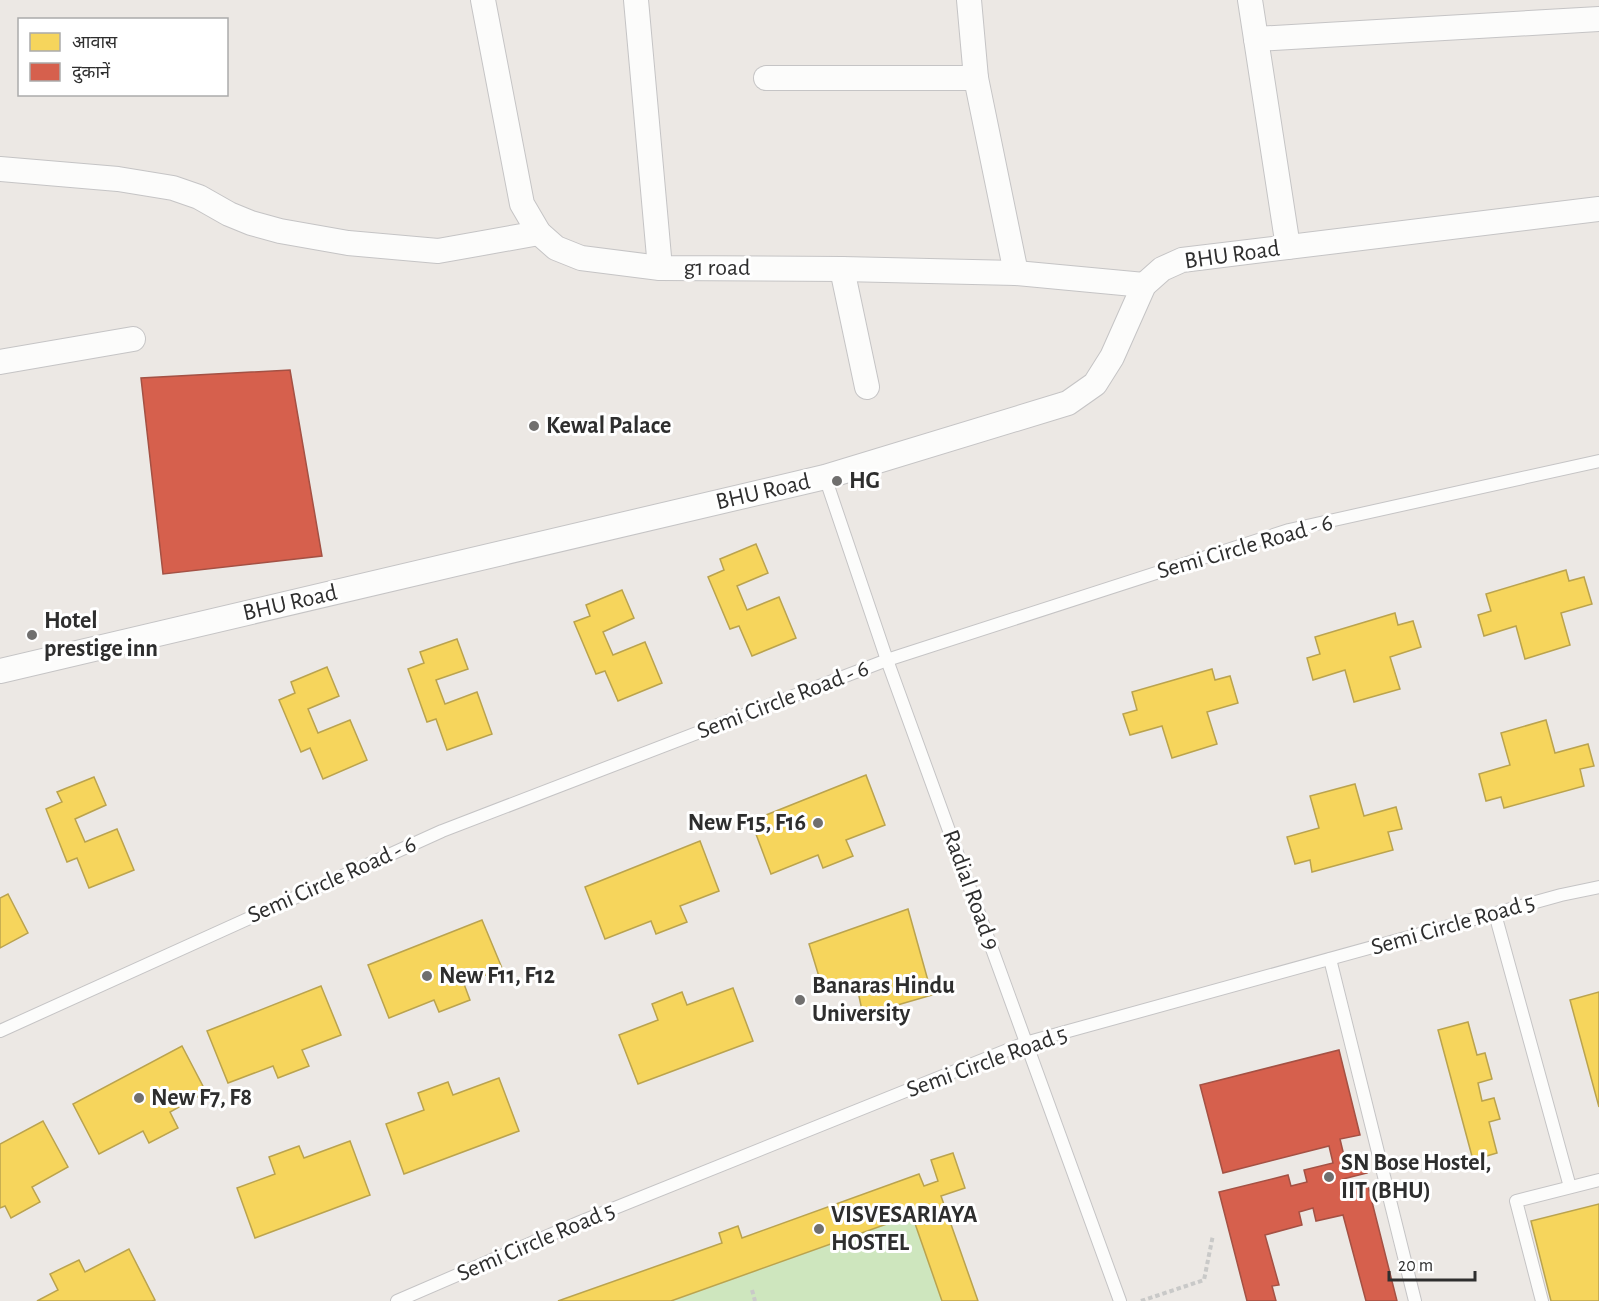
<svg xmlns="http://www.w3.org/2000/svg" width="1599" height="1301" viewBox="0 0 1599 1301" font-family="'Alegreya Sans','Noto Sans Devanagari',sans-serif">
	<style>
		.green { fill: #cee6be }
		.homes { fill: #f6d55c; stroke: #baa34e; stroke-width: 1.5 }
		.shops { fill: #d6604d; stroke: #a45144; stroke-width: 1.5 }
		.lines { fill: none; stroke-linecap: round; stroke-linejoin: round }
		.service-casing { stroke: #c5c4c5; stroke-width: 14 }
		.minor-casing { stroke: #c5c4c5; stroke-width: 26 }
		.path { stroke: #c9c9c8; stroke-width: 4; stroke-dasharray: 4.5 3; stroke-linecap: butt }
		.service { stroke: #fcfcfb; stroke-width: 12 }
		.minor { stroke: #fcfcfb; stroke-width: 24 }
		.poi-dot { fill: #706f6e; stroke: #fff; stroke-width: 2 }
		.labels { text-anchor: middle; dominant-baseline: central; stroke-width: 6; stroke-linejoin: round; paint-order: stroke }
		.street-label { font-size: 24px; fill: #2e2e2e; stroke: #fff }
		.poi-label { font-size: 24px; font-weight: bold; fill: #2e2e2e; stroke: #fff; text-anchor: start }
	</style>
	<rect width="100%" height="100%" fill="#ece8e4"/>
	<polygon class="green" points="912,1215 942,1301 671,1301"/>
	<g class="homes">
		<polygon points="756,544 768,573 737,586 747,610 779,597 796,638 752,656 739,626 730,629 708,577 724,570 720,559"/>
		<polygon points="1566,570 1569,581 1584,577 1592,604 1561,613 1570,645 1525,659 1516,626 1484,636 1478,615 1491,611 1486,594"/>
		<polygon points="622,590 634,618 603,632 613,655 645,642 662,683 618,701 605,671 596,674 574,622 590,616 586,605"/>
		<polygon points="1395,613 1398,625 1413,621 1421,647 1390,657 1400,689 1354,702 1345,670 1313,680 1307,658 1320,654 1315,637"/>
		<polygon points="457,639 468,669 436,680 445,704 477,692 492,734 447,750 436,719 427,722 408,669 424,663 420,652"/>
		<polygon points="327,667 339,696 308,709 318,733 350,720 367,760 323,779 310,748 301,752 279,700 295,693 291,682"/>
		<polygon points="1212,669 1215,680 1230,676 1238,703 1207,712 1217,744 1172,758 1162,726 1130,735 1123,714 1137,710 1132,692"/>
		<polygon points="1546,720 1555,753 1588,744 1594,766 1580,769 1584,786 1504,808 1501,797 1486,801 1479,774 1510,765 1501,733"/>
		<polygon points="866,775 885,825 846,840 853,856 823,868 818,855 771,874 751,821"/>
		<polygon points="94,777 106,805 75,819 85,842 117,829 134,870 89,888 77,858 67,862 46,809 62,802 57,792"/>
		<polygon points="1355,784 1364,816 1396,807 1402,829 1388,832 1393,850 1312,872 1310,860 1295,864 1287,837 1319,828 1310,796"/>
		<polygon points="700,841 719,891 680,906 687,922 656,934 651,921 605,939 585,887"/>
		<polygon points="8,894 28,933 0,948 0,898"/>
		<polygon points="908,909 932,995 863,1015 856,982 824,993 809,944"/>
		<polygon points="482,920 502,968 464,984 470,1000 439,1012 434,1000 389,1018 368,965"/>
		<polygon points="321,986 341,1035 302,1050 309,1066 278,1078 273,1066 228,1083 207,1031"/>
		<polygon points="733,988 753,1041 638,1084 619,1035 658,1020 652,1004 682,992 687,1005"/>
		<polygon points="1599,992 1599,1107 1570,1000"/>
		<polygon points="1468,1022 1477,1055 1485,1053 1492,1079 1478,1083 1482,1101 1494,1098 1500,1119 1489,1122 1497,1153 1473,1160 1438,1030"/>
		<polygon points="182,1046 206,1092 170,1112 178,1128 149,1143 143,1131 99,1154 73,1104"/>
		<polygon points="499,1078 519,1131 404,1174 386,1124 424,1110 418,1093 448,1082 453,1095"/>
		<polygon points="43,1121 68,1167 32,1187 40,1202 11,1218 5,1206 0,1208 0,1144"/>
		<polygon points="350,1141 370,1195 255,1238 237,1188 275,1174 269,1157 299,1146 304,1158"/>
		<polygon points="953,1153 965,1188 941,1196 978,1301 942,1301 912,1215 671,1301 558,1301 722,1243 719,1233 738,1226 742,1238 919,1174 924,1186 938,1181 931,1160"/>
		<polygon points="1599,1204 1599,1301 1551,1301 1531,1221"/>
		<polygon points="129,1249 155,1300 152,1301 37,1301 58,1290 50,1274 79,1260 85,1272"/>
	</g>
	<g class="shops">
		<polygon points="290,370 322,556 163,574 141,378"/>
		<polygon points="1339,1050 1360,1135 1340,1139 1345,1160 1363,1155 1367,1173 1343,1179 1347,1191 1368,1186 1397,1301 1366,1301 1343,1215 1316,1221 1313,1208 1299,1212 1302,1225 1265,1235 1279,1285 1272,1286 1276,1301 1247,1301 1219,1192 1288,1175 1291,1186 1307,1182 1304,1170 1333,1163 1329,1146 1223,1173 1200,1085"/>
	</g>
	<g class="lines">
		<defs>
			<g id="service">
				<polyline points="825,477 887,660 1120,1301"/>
				<polyline points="1495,914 1570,1187"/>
				<polyline points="1330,959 1415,1301"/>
				<polyline points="0,1031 442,831 887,660 1289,530 1599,461"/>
				<polyline points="397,1301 580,1222 1025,1043 1561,895 1599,887"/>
				<polyline points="1542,1301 1516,1201 1599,1180"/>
			</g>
			<g id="minor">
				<polyline points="483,0 522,204 539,233 556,248 581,258 660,268 842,269 1016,273 1144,285"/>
				<polyline points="636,0 660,268"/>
				<polyline points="969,0 976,78 1016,273"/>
				<polyline points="1250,0 1288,247"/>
				<polyline points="1256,39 1599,19"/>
				<polyline points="766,78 976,78"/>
				<polyline points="0,169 118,179 173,188 199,197 229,214 251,223 280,231 348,243 438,251 539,233"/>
				<polyline points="842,269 867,387"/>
				<polyline points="0,362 133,339"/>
				<polyline points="0,671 825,477 1068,403 1095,384 1112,357 1144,285 1162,269 1182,260 1599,209"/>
			</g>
		</defs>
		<use href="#service" class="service-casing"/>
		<use href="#minor" class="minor-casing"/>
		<g class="path">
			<polyline points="752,1290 755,1301"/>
			<polyline points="1141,1301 1204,1280 1213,1235"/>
		</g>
		<use href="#service" class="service"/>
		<use href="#minor" class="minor"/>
	</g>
	<g class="poi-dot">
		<circle cx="534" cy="426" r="6"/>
		<circle cx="837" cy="481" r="6"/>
		<circle cx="32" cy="635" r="6"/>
		<circle cx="818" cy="823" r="6"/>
		<circle cx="427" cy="976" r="6"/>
		<circle cx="800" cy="1000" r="6"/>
		<circle cx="139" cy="1098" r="6"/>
		<circle cx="1329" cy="1177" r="6"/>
		<circle cx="819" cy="1229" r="6"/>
	</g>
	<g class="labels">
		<g class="street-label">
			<text transform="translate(1232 255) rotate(-8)">BHU Road</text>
			<text x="717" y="268">g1 road</text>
			<text transform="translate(763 492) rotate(-13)">BHU Road</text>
			<text transform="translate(1245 547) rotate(-16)">Semi Circle Road - 6</text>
			<text transform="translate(290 603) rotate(-13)">BHU Road</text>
			<text transform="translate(783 700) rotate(-21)">Semi Circle Road - 6</text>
			<text transform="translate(332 880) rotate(-24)">Semi Circle Road - 6</text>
			<text transform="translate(971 890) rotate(70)">Radial Road 9</text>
			<text transform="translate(1453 925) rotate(-16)">Semi Circle Road 5</text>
			<text transform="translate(987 1062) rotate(-20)">Semi Circle Road 5</text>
			<text transform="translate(536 1242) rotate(-23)">Semi Circle Road 5</text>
		</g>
		<g class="poi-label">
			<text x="546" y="426">Kewal Palace</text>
			<text x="849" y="481">HG</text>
			<text x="44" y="621">Hotel<tspan x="44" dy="28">prestige inn</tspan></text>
			<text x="806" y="823" text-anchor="end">New F15, F16</text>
			<text x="439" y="976">New F11, F12</text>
			<text x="812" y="986">Banaras Hindu<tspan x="812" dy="28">University</tspan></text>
			<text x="151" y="1098">New F7, F8</text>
			<text x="1341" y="1163">SN Bose Hostel,<tspan x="1341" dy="28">IIT (BHU)</tspan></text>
			<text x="831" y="1215">VISVESARIAYA<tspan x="831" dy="28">HOSTEL</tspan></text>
		</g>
	</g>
	<rect x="18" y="18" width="210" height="78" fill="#ffffff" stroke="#ababab" stroke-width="1.5"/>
	<rect x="30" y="33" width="30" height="18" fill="#f6d55c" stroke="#ababab" stroke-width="1.5"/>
	<text x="72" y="48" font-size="18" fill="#2e2e2e">आवास</text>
	<rect x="30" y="63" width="30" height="18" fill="#d6604d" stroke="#ababab" stroke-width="1.5"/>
	<text x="72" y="78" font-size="18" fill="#2e2e2e">दुकानें</text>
	<path d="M1389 1271v9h86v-9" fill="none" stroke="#2e2e2e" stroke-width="3"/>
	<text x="1398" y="1271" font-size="18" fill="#2e2e2e" stroke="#ffffff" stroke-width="4.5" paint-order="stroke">20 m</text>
</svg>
